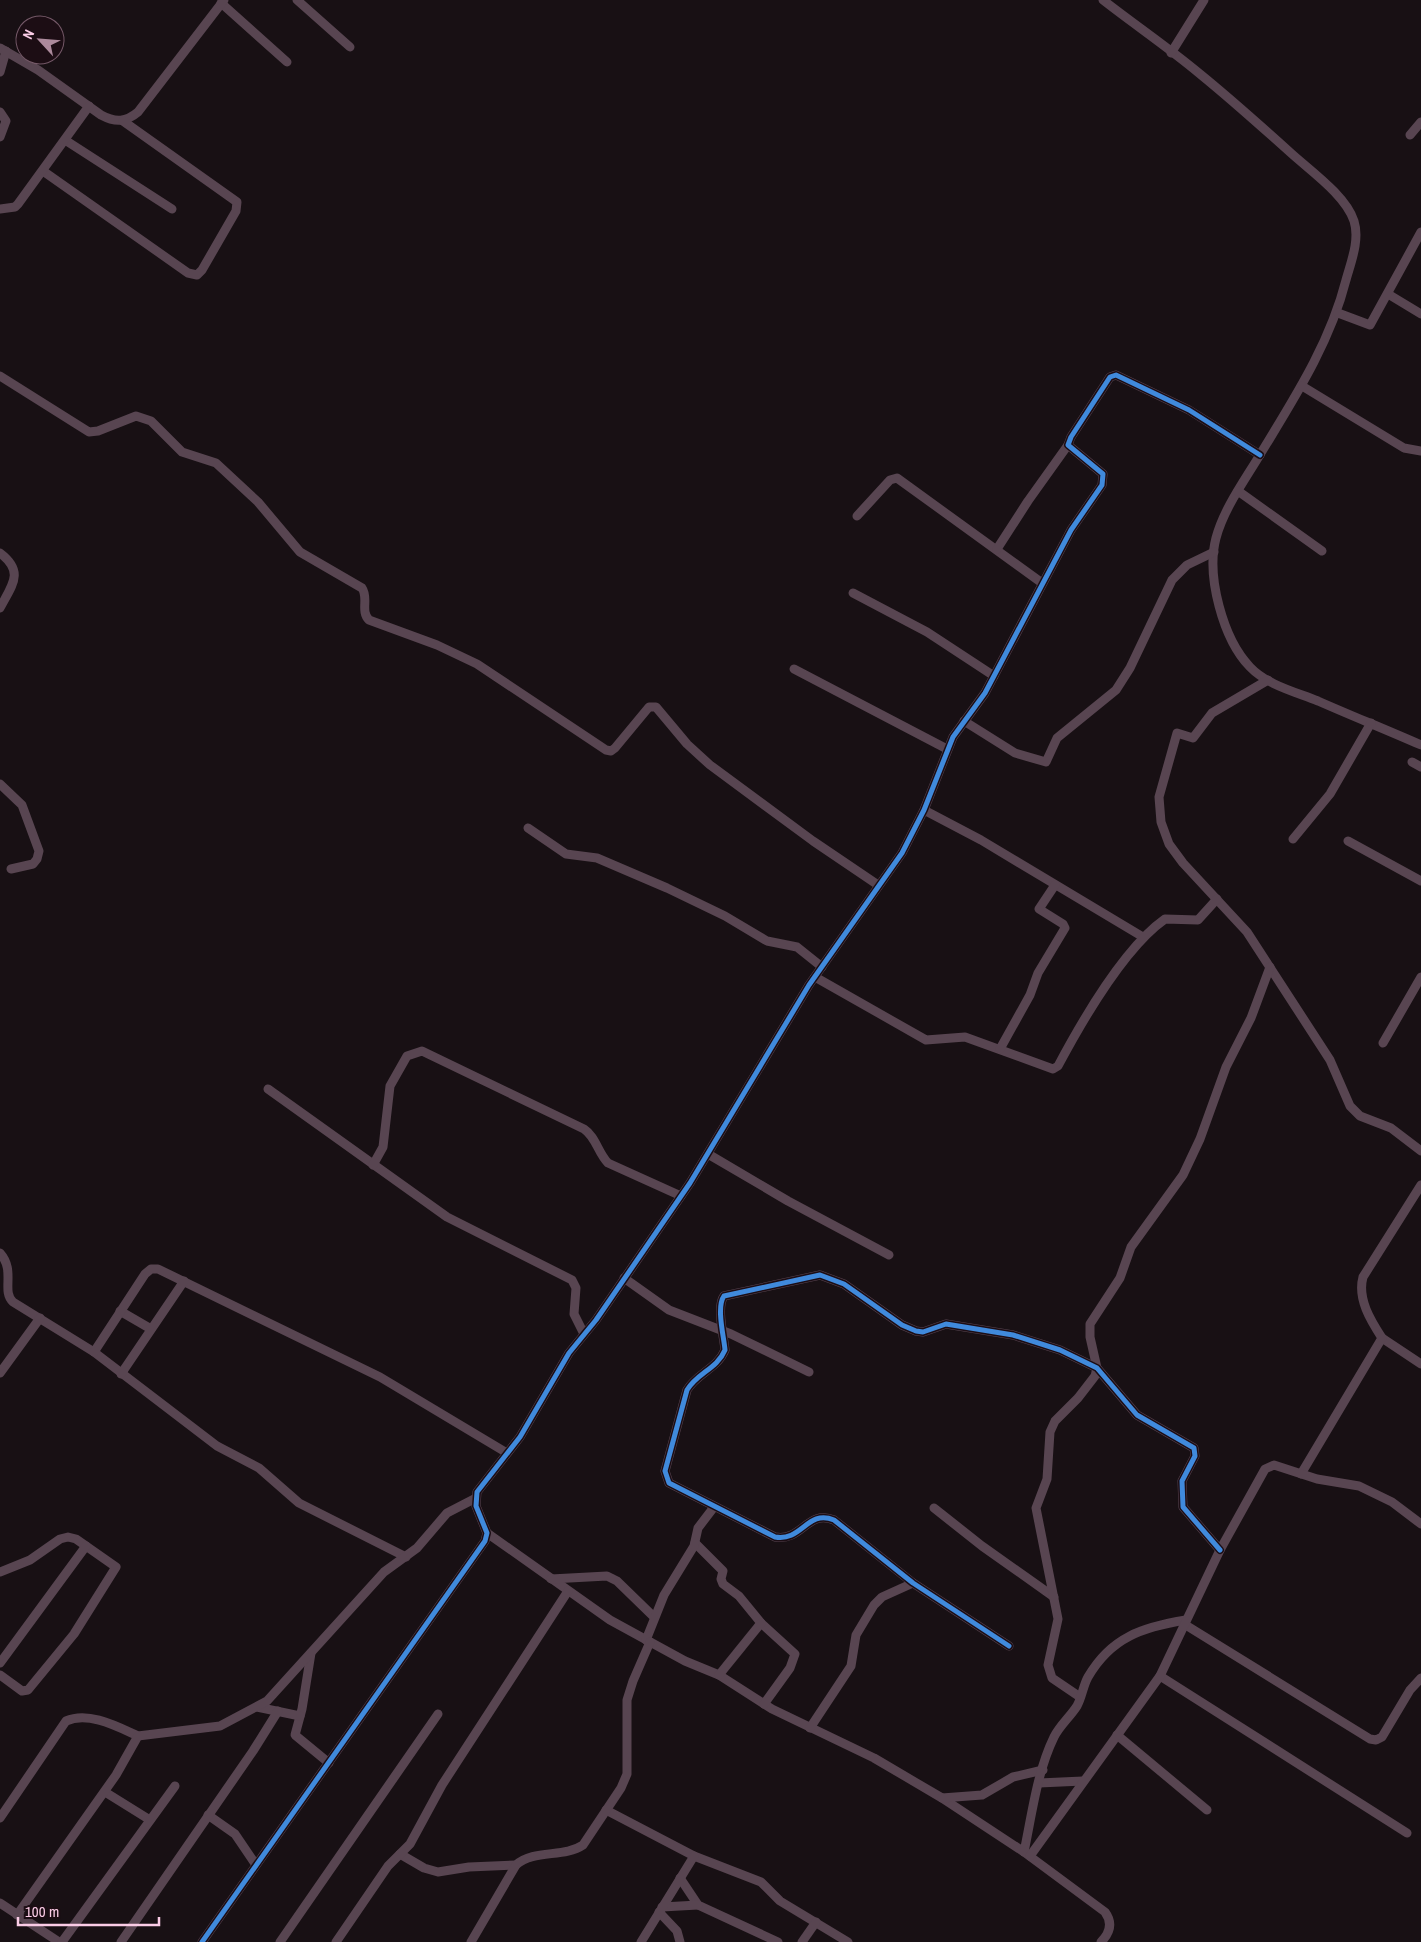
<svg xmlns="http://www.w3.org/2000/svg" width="1421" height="1942" viewBox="0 0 1421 1942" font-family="'Archivo Narrow',sans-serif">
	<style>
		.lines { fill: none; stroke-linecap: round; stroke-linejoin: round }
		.minor { stroke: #584551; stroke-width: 9 }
		.cycleway-casing { stroke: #1c0d14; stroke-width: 8 }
		.cycleway { stroke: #408adc; stroke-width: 5 }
	</style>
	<rect width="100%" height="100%" fill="#181014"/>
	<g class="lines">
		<g class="minor">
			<polyline points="297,0 350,47"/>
			<path d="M1103,0C1135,25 1169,48 1200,74C1232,100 1262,127 1292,154C1312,172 1346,196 1354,221C1360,240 1351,262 1346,280C1330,343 1295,397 1261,453C1245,480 1224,508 1216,538C1206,576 1223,639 1250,667C1267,685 1296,692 1318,701C1352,716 1387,730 1421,745"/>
			<polyline points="221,3 287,62"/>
			<path d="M0,48L38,70L101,115C116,123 126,122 138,112L224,0"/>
			<polyline points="1171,53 1204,0"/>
			<polyline points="0,72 6,51"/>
			<polyline points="0,112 6,121 0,137"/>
			<polyline points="1410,135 1421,122"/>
			<polyline points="65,140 172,209"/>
			<polyline points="43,171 188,273 197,275 202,270 236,211 237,202 123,121"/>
			<polyline points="0,209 15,207 18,204 89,106"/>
			<polyline points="1388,294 1421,314"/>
			<polyline points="1338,313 1370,325 1421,232"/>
			<path d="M0,376L89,432L98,431L136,416L151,421L182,452L216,463L258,502L300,552L362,588C369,598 360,611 369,620L437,645L477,664L606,750L611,751L615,748L649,707H656L687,744L710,765L813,841L878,885"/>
			<polyline points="1302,386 1404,448 1421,451"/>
			<polyline points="1238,491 1322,551"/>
			<polyline points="857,516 890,480 897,478 1042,583"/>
			<polyline points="997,549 1028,501 1068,445"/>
			<path d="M0,553C25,572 12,585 0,608"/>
			<polyline points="853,593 927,632 994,676"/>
			<polyline points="794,669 947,749"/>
			<polyline points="1268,680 1212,713 1193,738 1177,733 1159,797 1161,822 1169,844 1183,863 1247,932 1330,1060 1350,1106 1360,1116 1391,1128 1421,1151"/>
			<polyline points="964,721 1015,753 1046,762 1057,738 1116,690 1130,668 1172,580 1187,565 1214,552"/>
			<polyline points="1412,762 1421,767"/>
			<polyline points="0,784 22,805 39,851 37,859 33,864 11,869"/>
			<polyline points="924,810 981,840 1143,937"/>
			<polyline points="528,828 566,854 597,858 667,888 725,916 767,941 797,947 822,967"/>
			<polyline points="1293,839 1330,794 1371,723"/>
			<polyline points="1348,841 1421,881"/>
			<path d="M815,977L926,1040L965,1037L1053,1069L1058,1066C1082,1021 1124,948 1165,919L1198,920L1217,899"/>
			<polyline points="1383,1043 1421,977"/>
			<polyline points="1000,1049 1030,995 1038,973 1065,928 1063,924 1039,909 1055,885"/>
			<polyline points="268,1089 447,1217 572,1280 576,1288 574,1314 584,1334"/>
			<polyline points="708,1154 788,1201 889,1255"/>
			<path d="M373,1165L383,1147L390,1086L407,1056L422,1051L584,1129C596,1137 598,1153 608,1163L681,1196"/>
			<path d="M0,1253C16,1271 1,1291 13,1302L94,1352L217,1446L259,1468L299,1503L406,1557"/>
			<polyline points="624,1278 669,1310 731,1334 809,1372"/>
			<polyline points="120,1311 151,1329"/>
			<polyline points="1382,1338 1421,1364"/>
			<polyline points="94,1352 145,1274 151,1269 158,1269 380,1377 507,1453"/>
			<polyline points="0,1373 40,1318"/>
			<polyline points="121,1374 184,1281"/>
			<path d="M1301,1474L1382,1338C1371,1321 1357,1299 1363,1277L1421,1185"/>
			<polyline points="934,1508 982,1546 1054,1597"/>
			<path d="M487,1533L610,1620L685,1661L719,1675L772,1709L874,1758L942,1798L1024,1852L1105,1912C1113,1923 1110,1933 1101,1942"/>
			<polyline points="695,1543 723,1571 721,1579 723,1584 739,1596 761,1623 795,1654 790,1668 764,1704"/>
			<polyline points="0,1572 30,1560 60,1539 68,1537 76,1539 116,1567 74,1634 28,1690 22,1691 0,1675"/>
			<polyline points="551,1579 607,1576 617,1581 654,1617"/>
			<polyline points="1184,1624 1370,1739 1376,1740 1382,1737 1410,1690 1421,1678"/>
			<polyline points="646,1640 664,1595 694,1546 698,1528 714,1507"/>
			<path d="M1009,1646L913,1583L834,1520C807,1509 802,1542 775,1537L669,1483L665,1471L687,1390C697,1373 717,1369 725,1350C724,1337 716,1307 724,1296L820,1275L844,1284L902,1325L916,1331L923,1332L946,1324L1013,1335L1060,1350L1097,1368L1137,1415L1194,1448L1195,1456L1182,1481L1183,1507L1220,1550"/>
			<polyline points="311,1653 302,1709 295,1735 329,1763"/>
			<polyline points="0,1663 86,1546"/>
			<polyline points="719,1675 761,1623"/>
			<polyline points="1160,1676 1407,1833"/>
			<polyline points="1080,1697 1052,1678 1048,1665 1058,1619 1036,1508 1047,1479 1050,1432 1055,1421 1078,1398 1095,1376 1097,1368 1090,1337 1090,1324 1120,1278 1131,1247 1183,1175 1200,1139 1226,1067 1251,1018 1270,967"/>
			<polyline points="257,1707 300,1716"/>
			<polyline points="810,1728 851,1666 856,1635 874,1605 882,1597 913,1583"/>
			<polyline points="1117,1735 1207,1810"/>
			<polyline points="1039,1783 1083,1781"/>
			<polyline points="105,1792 150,1820"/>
			<polyline points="942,1798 982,1795 1013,1777 1043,1770"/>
			<polyline points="606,1810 694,1856 761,1882 780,1901 848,1942"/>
			<polyline points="208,1815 235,1834 256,1865"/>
			<path d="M0,1818L66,1721C89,1711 118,1727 138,1736"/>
			<path d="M1024,1852C1032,1814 1037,1772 1054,1737C1060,1725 1070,1717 1077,1706C1082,1697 1083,1686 1088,1677C1111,1637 1143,1627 1186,1620"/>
			<polyline points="400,1854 424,1868 438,1872 469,1867 516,1865"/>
			<polyline points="1030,1856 1160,1676 1220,1550 1265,1469 1274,1465 1317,1479 1359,1486 1392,1502 1421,1524"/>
			<polyline points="680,1878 698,1905 778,1942"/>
			<polyline points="0,1903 59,1942"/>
			<polyline points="662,1907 698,1905"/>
			<polyline points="659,1912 677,1931 680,1942"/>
			<polyline points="17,1915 116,1775 138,1736 220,1726 267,1701 384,1572 417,1548 447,1513 476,1498"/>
			<polyline points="62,1942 175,1786"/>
			<polyline points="121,1942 253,1751 278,1711"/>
			<polyline points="202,1942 485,1541 487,1533 476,1506 477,1492 520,1437 569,1353 596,1320 690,1183 809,985 902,853 924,810 953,737 985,693 1071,530 1102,485 1103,474 1068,445 1071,437 1110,377 1116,375 1189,410 1260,455"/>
			<polyline points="280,1942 438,1714"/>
			<polyline points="336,1942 388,1866 410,1844 442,1785 568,1591"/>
			<path d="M471,1942L516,1865C534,1849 564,1858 583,1845L621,1788L627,1774V1700L633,1681L650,1642"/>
			<polyline points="641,1942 694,1856"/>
			<polyline points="802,1942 816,1922"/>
		</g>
		<defs>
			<g id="cycleway">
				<path d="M1009,1646L913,1583L834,1520C807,1509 802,1542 775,1537L669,1483L665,1471L687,1390C697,1373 717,1369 725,1350C724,1337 716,1307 724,1296L820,1275L844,1284L902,1325L916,1331L923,1332L946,1324L1013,1335L1060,1350L1097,1368L1137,1415L1194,1448L1195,1456L1182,1481L1183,1507L1220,1550"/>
				<polyline points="202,1942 485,1541 487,1533 476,1506 477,1492 520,1437 569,1353 596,1320 690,1183 809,985 902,853 924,810 953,737 985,693 1071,530 1102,485 1103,474 1068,445 1071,437 1110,377 1116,375 1189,410 1260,455"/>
			</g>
		</defs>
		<use href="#cycleway" class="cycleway-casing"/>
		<use href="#cycleway" class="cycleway"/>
	</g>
	<g transform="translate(40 40) rotate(296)"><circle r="24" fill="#1c0d14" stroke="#755968"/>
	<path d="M0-4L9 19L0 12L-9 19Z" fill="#ac8a9c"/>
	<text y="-8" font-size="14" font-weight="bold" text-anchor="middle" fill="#fbcce6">N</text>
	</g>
	<path d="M18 1917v8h141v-8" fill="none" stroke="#fbcce6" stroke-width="2.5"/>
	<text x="25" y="1917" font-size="15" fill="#fbcce6" stroke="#1c0d14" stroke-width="4" paint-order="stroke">100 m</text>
</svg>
